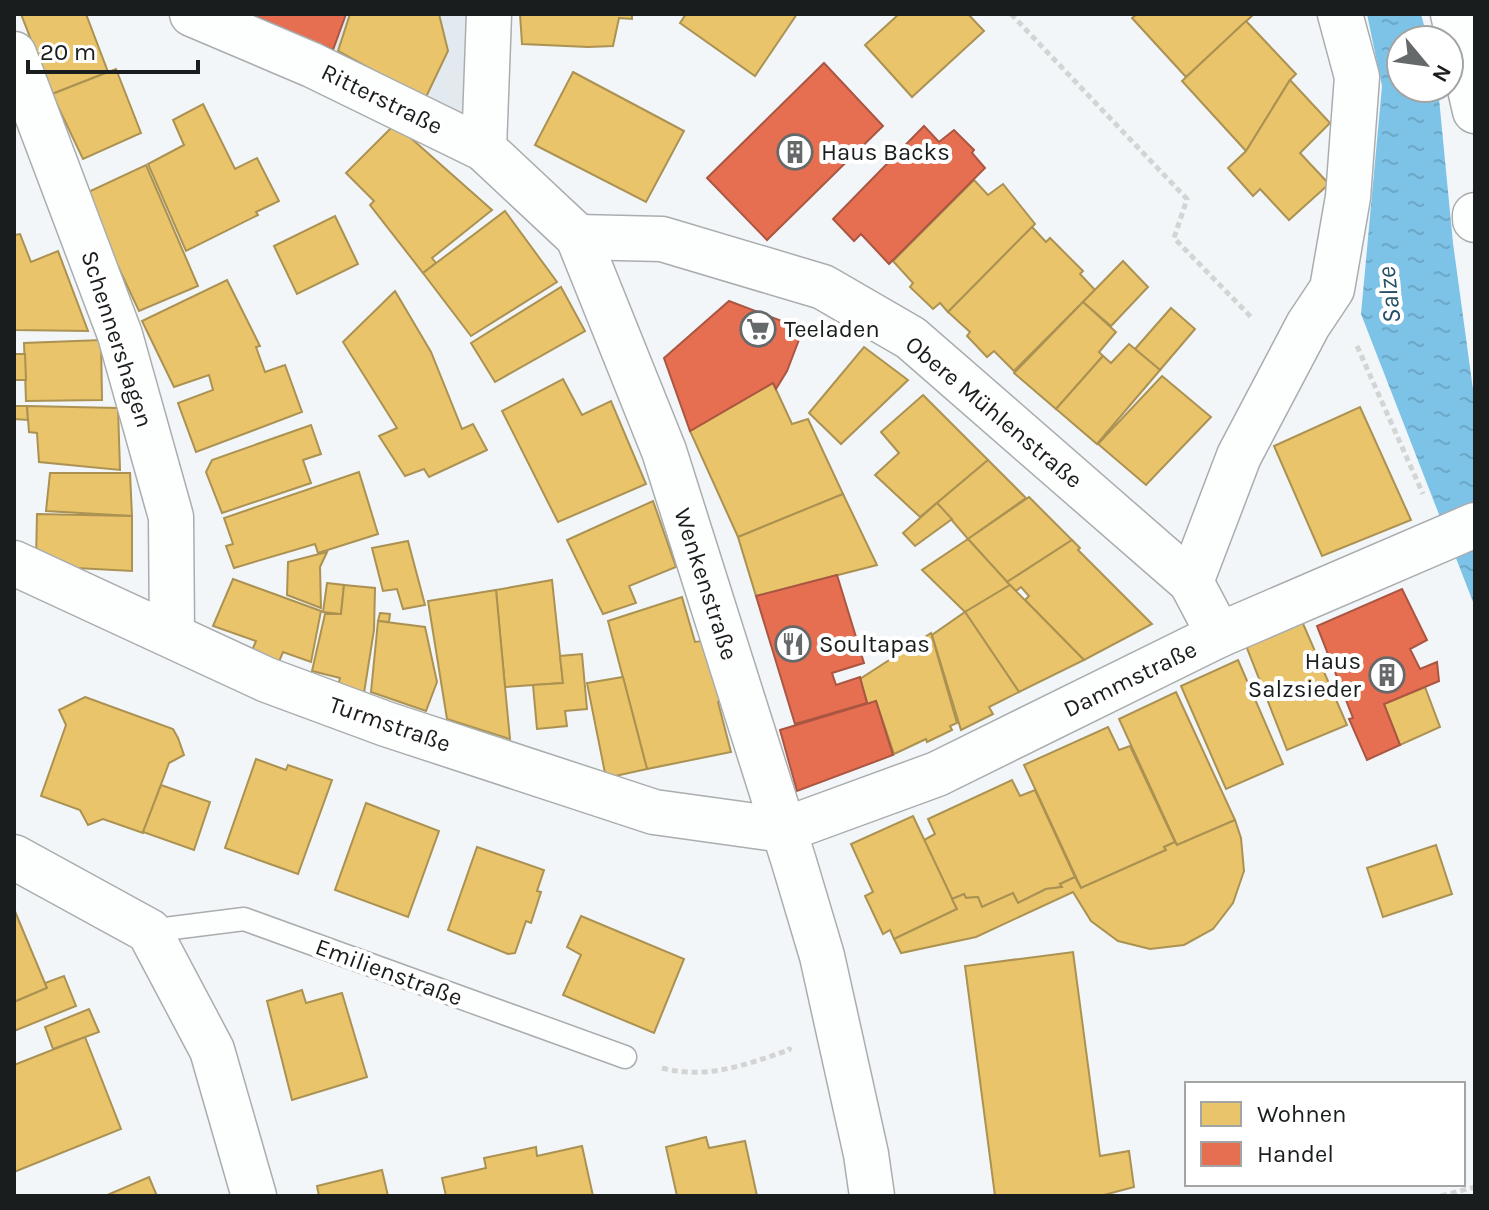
<svg xmlns="http://www.w3.org/2000/svg" width="1489" height="1210" viewBox="0 0 1489 1210" font-family="Karla,sans-serif">
	<style>
		.built { fill: #e2eaf0 }
		.water { fill: url(#water-ripples) }
		.homes { fill: #e9c46a; stroke: #ab9253; stroke-width: 2 }
		.shops { fill: #e76f51; stroke: #aa5642; stroke-width: 2 }
		.lines { fill: none; stroke-linecap: round; stroke-linejoin: round }
		.lane-casing { stroke: #aaadae; stroke-width: 25 }
		.street-casing { stroke: #aaadae; stroke-width: 47 }
		.path { stroke: #d3d4d4; stroke-width: 5; stroke-dasharray: 6 4; stroke-linecap: butt }
		.lane { stroke: #fdfefe; stroke-width: 22 }
		.street { stroke: #fdfefe; stroke-width: 44 }
		.labels { text-anchor: middle; dominant-baseline: central; stroke-width: 8; stroke-linejoin: round; paint-order: stroke }
		.street-label { font-size: 24px; fill: #1a1d1e; stroke: #fff }
		.poi-label { font-size: 24px; fill: #1a1d1e; stroke: #fff; text-anchor: start }
		.water-label { font-size: 26px; font-style: italic; fill: #275066; stroke: #fff }
	</style>
	<defs>
		<pattern id="water-ripples" width="26" height="14" patternUnits="userSpaceOnUse" patternTransform="scale(2)"><rect width="26" height="14" fill="#7dc3e8"/><path d="M2 4q2-2 4 0t4 0M15 11q2-2 4 0t4 0" fill="none" stroke="#6ba7c7"/></pattern>
	</defs>
	<rect width="100%" height="100%" fill="#f2f6f8"/>
	<polygon class="built" points="323,14 466,14 467,130 329,68"/>
	<polygon class="water" points="1367,14 1421,14 1428,40 1401,40 1401,88 1438,88 1453,243 1475,404 1475,607 1361,314 1382,86"/>
	<g class="homes">
		<polygon points="21,14 86,14 108,72 52,94"/>
		<polygon points="350,14 439,14 448,51 425,99 338,51"/>
		<polygon points="520,14 632,14 632,19 619,18 613,46 588,47 522,44"/>
		<polygon points="686,14 797,14 755,76 680,23"/>
		<polygon points="899,14 968,14 984,31 912,97 865,45"/>
		<polygon points="1137,14 1254,14 1186,77 1132,18"/>
		<polygon points="1246,21 1296,74 1290,80 1246,151 1182,81"/>
		<polygon points="116,69 141,133 83,159 52,94"/>
		<polygon points="573,72 684,131 646,202 535,145"/>
		<polygon points="1290,80 1330,123 1300,153 1329,184 1289,220 1260,189 1253,196 1228,168 1246,151"/>
		<polygon points="203,104 235,169 257,158 279,201 256,212 258,215 186,251 148,164 184,145 173,120"/>
		<polygon points="395,124 492,210 432,258 436,263 423,273 370,205 374,201 346,173"/>
		<polygon points="146,165 198,286 139,311 84,194"/>
		<polygon points="974,180 988,195 1003,184 1035,224 948,312 940,303 933,309 910,287 913,283 893,261"/>
		<polygon points="505,211 557,282 471,336 423,273"/>
		<polygon points="335,216 358,264 297,294 274,246"/>
		<polygon points="1032,227 1046,242 1050,238 1083,271 1080,274 1095,290 1014,371 994,351 987,357 967,336 970,332 948,312"/>
		<polygon points="20,234 31,262 58,251 88,331 14,330 14,235"/>
		<polygon points="1123,261 1148,287 1111,326 1083,302"/>
		<polygon points="227,280 260,346 256,347 265,372 285,365 302,412 196,452 178,403 213,390 209,375 174,387 142,321"/>
		<polygon points="561,287 585,331 495,382 471,343"/>
		<polygon points="395,291 431,352 462,429 473,424 487,450 429,477 424,469 405,476 379,436 397,428 343,342"/>
		<polygon points="1083,302 1116,332 1099,352 1103,356 1056,409 1014,373"/>
		<polygon points="1171,308 1195,329 1160,370 1135,349"/>
		<polygon points="101,340 102,400 26,401 24,343"/>
		<polygon points="1129,344 1160,370 1097,444 1056,409 1103,356 1111,363"/>
		<polygon points="864,347 908,380 841,444 809,413"/>
		<polygon points="14,354 25,354 26,380 14,380"/>
		<polygon points="1162,376 1211,417 1146,485 1098,444"/>
		<polygon points="563,379 582,415 611,401 646,484 558,522 502,411"/>
		<polygon points="773,383 792,424 808,419 843,494 738,537 690,431"/>
		<polygon points="923,395 988,460 920,517 875,475 899,453 881,432"/>
		<polygon points="14,406 27,406 28,420 14,419"/>
		<polygon points="27,406 118,408 120,470 39,462 37,433 29,432"/>
		<polygon points="1360,407 1411,520 1322,556 1274,446"/>
		<polygon points="311,425 321,454 303,460 311,483 222,513 206,472 212,460"/>
		<polygon points="988,460 1026,498 968,539 937,503"/>
		<polygon points="359,472 378,534 318,553 315,544 234,568 226,546 233,544 224,518"/>
		<polygon points="50,473 130,473 132,516 46,511"/>
		<polygon points="843,494 877,565 756,596 738,537"/>
		<polygon points="1029,497 1072,540 1007,582 968,539"/>
		<polygon points="653,501 676,567 629,586 636,603 603,614 567,540"/>
		<polygon points="937,503 952,519 915,546 903,533"/>
		<polygon points="37,514 132,516 132,571 76,568 36,561"/>
		<polygon points="968,539 1010,585 965,612 922,570"/>
		<polygon points="1072,540 1080,548 1078,550 1152,624 1084,660 1025,600 1029,596 1021,587 1016,591 1007,582"/>
		<polygon points="408,541 425,605 403,609 397,589 383,591 372,548"/>
		<polygon points="327,552 320,567 321,608 287,595 288,562"/>
		<polygon points="233,579 321,611 311,662 283,652 275,671 248,660 256,641 213,626"/>
		<polygon points="552,580 563,683 505,687 496,590"/>
		<polygon points="327,583 344,585 341,614 323,612"/>
		<polygon points="344,585 375,588 374,630 364,693 338,687 340,678 312,671 325,614 341,614"/>
		<polygon points="1010,585 1084,660 1019,692 965,612"/>
		<polygon points="496,590 505,687 510,739 447,719 428,601"/>
		<polygon points="682,597 695,642 702,641 722,700 718,702 731,752 647,769 608,621"/>
		<polygon points="965,612 1019,692 989,707 993,714 961,730 932,635"/>
		<polygon points="380,613 390,614 389,622 378,621"/>
		<polygon points="1301,619 1347,725 1287,750 1245,643"/>
		<polygon points="378,621 425,627 437,682 426,711 371,692"/>
		<polygon points="931,633 957,723 950,726 952,730 927,742 926,739 894,754 876,701 868,705 860,679"/>
		<polygon points="582,654 587,709 565,711 567,726 537,729 533,685 563,683 560,656"/>
		<polygon points="1238,660 1283,764 1226,789 1181,686"/>
		<polygon points="623,677 647,769 606,778 587,683"/>
		<polygon points="1425,687 1440,727 1400,745 1384,704"/>
		<polygon points="1176,692 1235,820 1177,845 1119,719"/>
		<polygon points="85,697 173,729 178,738 184,755 169,763 143,833 103,819 88,825 80,810 41,796 66,725 59,710"/>
		<polygon points="1108,727 1119,750 1130,746 1175,842 1164,847 1166,850 1081,888 1024,765"/>
		<polygon points="256,759 286,770 288,765 332,780 298,874 225,848"/>
		<polygon points="1012,780 1020,796 1035,790 1075,877 1060,884 1062,887 1046,889 1018,903 1013,893 982,907 978,897 966,898 964,894 952,899 924,840 935,834 928,819"/>
		<polygon points="161,785 210,802 194,850 143,832"/>
		<polygon points="366,803 439,831 408,917 335,890"/>
		<polygon points="913,816 957,909 894,939 890,930 883,934 865,896 873,892 851,844"/>
		<polygon points="1235,820 1241,838 1244,871 1233,903 1213,929 1184,945 1150,949 1118,941 1091,921 1073,892 976,937 901,953 894,939 957,909 952,899 964,894 966,898 978,897 982,907 1013,893 1018,903 1046,889 1062,887 1060,884 1075,877 1081,888 1166,850 1164,847 1175,842 1177,845"/>
		<polygon points="1436,845 1452,894 1383,917 1367,868"/>
		<polygon points="477,847 544,870 537,891 541,892 531,923 526,921 515,953 508,954 448,930"/>
		<polygon points="14,909 47,988 14,1002"/>
		<polygon points="581,916 684,959 654,1033 563,995 581,955 567,947"/>
		<polygon points="1073,952 1100,1156 1129,1151 1134,1187 1100,1196 995,1196 965,966"/>
		<polygon points="64,976 76,1006 14,1031 14,1002 47,988 45,983"/>
		<polygon points="302,990 306,1003 342,993 367,1077 292,1100 267,1001"/>
		<polygon points="89,1009 99,1032 53,1049 45,1027"/>
		<polygon points="85,1037 121,1129 14,1172 14,1065"/>
		<polygon points="706,1137 709,1148 745,1141 757,1196 677,1196 666,1147"/>
		<polygon points="582,1146 593,1196 446,1196 442,1178 486,1168 484,1158 536,1147 537,1156"/>
		<polygon points="382,1170 388,1196 319,1196 317,1186"/>
		<polygon points="149,1177 157,1196 105,1196"/>
	</g>
	<g class="shops">
		<polygon points="250,14 346,14 333,50"/>
		<polygon points="824,63 883,126 767,240 707,178"/>
		<polygon points="924,126 939,142 954,130 974,150 972,153 985,168 889,264 861,234 854,241 833,219"/>
		<polygon points="729,301 803,329 787,371 776,389 773,383 690,431 664,358"/>
		<polygon points="837,575 864,663 832,673 836,685 860,677 867,703 795,724 756,596"/>
		<polygon points="1402,589 1427,640 1410,649 1420,669 1437,662 1439,681 1384,704 1400,745 1367,760 1349,719 1353,718 1317,626"/>
		<polygon points="876,701 893,755 797,791 780,730"/>
	</g>
	<g class="lines">
		<defs>
			<polyline id="lane" points="149,931 244,919 625,1057"/>
			<g id="street">
				<polyline points="192,14 312,65 484,149"/>
				<polyline points="489,14 484,149 578,237 664,451 794,862 822,956 866,1154 872,1196"/>
				<polyline points="1453,14 1475,111"/>
				<polyline points="14,54 120,335 171,517 172,634"/>
				<polyline points="1475,215 1475,220"/>
				<polyline points="578,237 662,239 823,287 911,338 1191,582 1219,635"/>
				<polyline points="14,563 267,680 386,724 654,812 784,830 937,774 1219,635 1475,525"/>
				<polyline points="1191,582 1239,456 1308,325 1332,289 1348,197 1357,77 1340,14"/>
				<polyline points="14,857 149,931 212,1050 254,1196"/>
			</g>
		</defs>
		<use href="#lane" class="lane-casing"/>
		<use href="#street" class="street-casing"/>
		<g class="path">
			<polyline points="1011,14 1187,199 1174,238 1253,319"/>
			<polyline points="1357,346 1423,494"/>
			<path d="M662,1068C708,1080 747,1064 789,1050L790,1047"/>
			<polyline points="1441,1196 1475,1187"/>
		</g>
		<use href="#lane" class="lane"/>
		<use href="#street" class="street"/>
	</g>
	<defs>
		<symbol id="building-ring" viewBox="-11 -11 22 22"><circle r="9.5" fill="#fff" stroke="#66696a" stroke-width="1.5"/><path d="M-4-6H4V6H1V3H-1V6H-4ZM-2.5-4.3h1.7v1.8h-1.7ZM.8-4.3h1.7v1.8H.8ZM-2.5-1h1.7V.8h-1.7ZM.8-1h1.7V.8H.8Z" fill="#66696a"/></symbol>
		<symbol id="supermarket-ring" viewBox="-11 -11 22 22"><circle r="9.5" fill="#fff" stroke="#66696a" stroke-width="1.5"/><path d="M-6-5.5h2.5l.6 2H6L4.5 2H-2.5L-4.4-4H-6ZM-1.5 3.2a1.3 1.3 0 1 0 .1 0ZM3 3.2a1.3 1.3 0 1 0 .1 0Z" fill="#66696a"/></symbol>
		<symbol id="restaurant-ring" viewBox="-11 -11 22 22"><circle r="9.5" fill="#fff" stroke="#66696a" stroke-width="1.5"/><path d="M-5-6h1v4h1v-4h1v4h1v-4h1v5L-1.5 .5V6h-2V.5L-5-1ZM5-6V6H3V1.5H1.5Q1.5-4 5-6Z" fill="#66696a"/></symbol>
	</defs>
	<g fill-rule="evenodd">
		<use href="#building-ring" x="775" y="132" width="40" height="40"/>
		<use href="#supermarket-ring" x="738" y="309" width="40" height="40"/>
		<use href="#restaurant-ring" x="773" y="624" width="40" height="40"/>
		<use href="#building-ring" x="1367" y="655" width="40" height="40"/>
	</g>
	<g class="labels">
		<g class="street-label">
			<text transform="translate(382 99) rotate(26)">Ritterstraße</text>
			<text transform="translate(117 339) rotate(72)">Schennershagen</text>
			<text transform="translate(994 412) rotate(40)">Obere Mühlenstraße</text>
			<text transform="translate(706 584) rotate(72)">Wenkenstraße</text>
			<text transform="translate(1130 679) rotate(-26)">Dammstraße</text>
			<text transform="translate(390 724) rotate(19)">Turmstraße</text>
			<text transform="translate(389 972) rotate(20)">Emilienstraße</text>
		</g>
		<g class="poi-label">
			<text x="821" y="152">Haus Backs</text>
			<text x="784" y="329">Teeladen</text>
			<text x="819" y="644">Soultapas</text>
			<text x="1361" y="661" text-anchor="end">Haus<tspan x="1361" dy="28">Salzsieder</tspan></text>
		</g>
		<g class="water-label">
			<text transform="translate(1389 295) rotate(-96)">Salze</text>
		</g>
	</g>
	<rect width="1489" height="1210" fill="none" stroke="#1a1d1e" stroke-width="32"/>
	<rect x="1185" y="1082" width="280" height="104" fill="#ffffff" stroke="#a3a5a5" stroke-width="2"/>
	<rect x="1201" y="1102" width="40" height="24" fill="#e9c46a" stroke="#a3a5a5" stroke-width="2"/>
	<text x="1257" y="1122" font-size="24" fill="#1a1d1e">Wohnen</text>
	<rect x="1201" y="1142" width="40" height="24" fill="#e76f51" stroke="#a3a5a5" stroke-width="2"/>
	<text x="1257" y="1162" font-size="24" fill="#1a1d1e">Handel</text>
	<g transform="translate(1425 64) rotate(119)"><circle r="38" fill="#ffffff" stroke="#a3a5a5" stroke-width="2"/>
	<path d="M0-6L14 30L0 20L-14 30Z" fill="#66696a"/>
	<text y="-12" font-size="22" font-weight="bold" text-anchor="middle" fill="#1a1d1e">N</text>
	</g>
	<path d="M28 60v12h170v-12" fill="none" stroke="#1a1d1e" stroke-width="4"/>
	<text x="40" y="60" font-size="24" fill="#1a1d1e" stroke="#ffffff" stroke-width="6" paint-order="stroke">20 m</text>
</svg>
